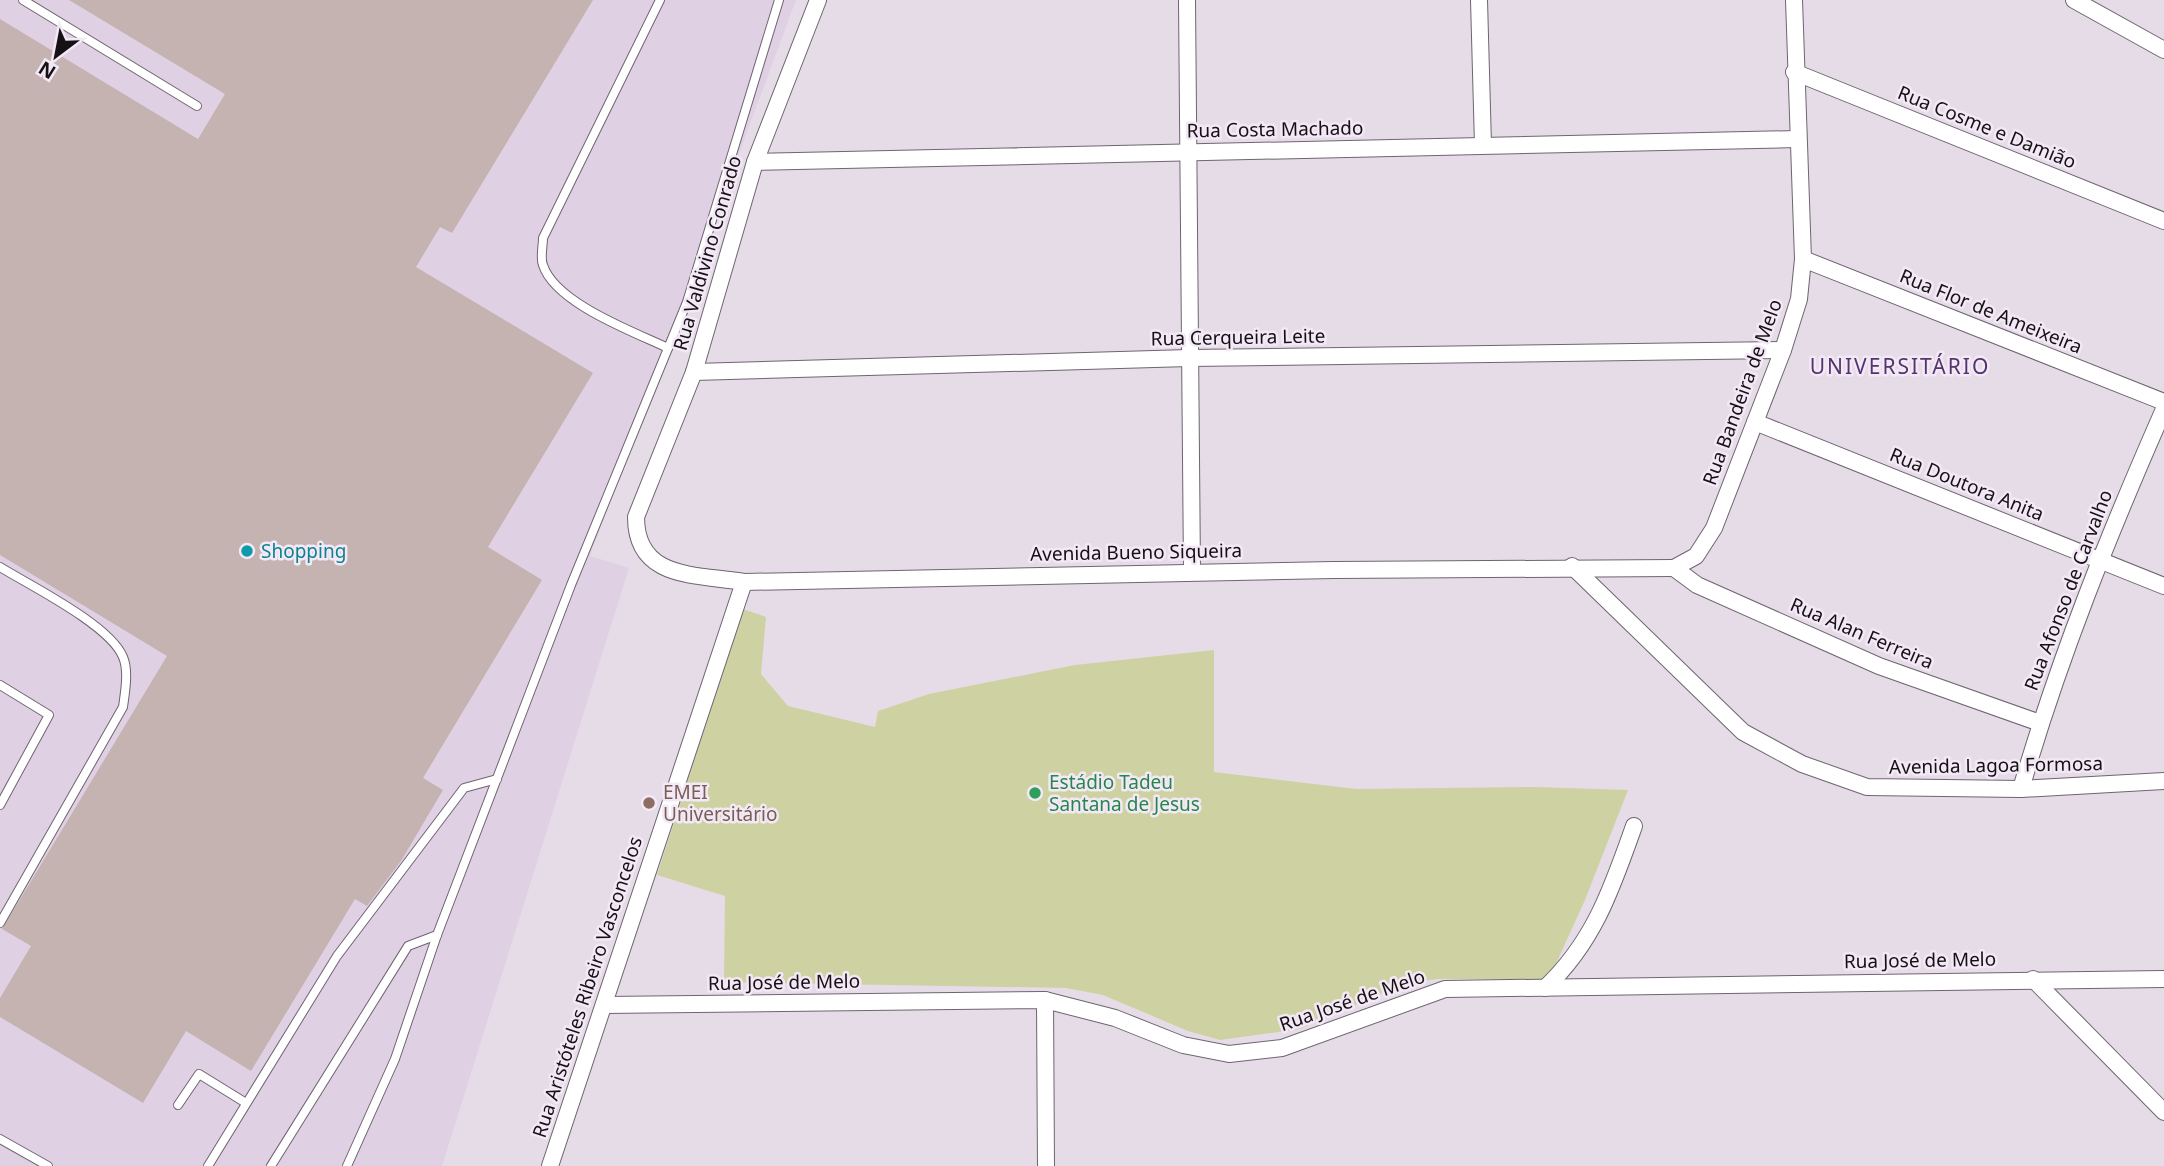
<svg xmlns="http://www.w3.org/2000/svg" width="2164" height="1166" viewBox="0 0 2164 1166" font-family="'Noto Sans',sans-serif">
	<style>
		.built { fill: #e0d0e3 }
		.green { fill: #ced1a2 }
		.building { fill: #c5b3b2 }
		.lines { fill: none; stroke-linecap: round; stroke-linejoin: round }
		.lane-casing { stroke: #6e6570; stroke-width: 10 }
		.street-casing { stroke: #6e6570; stroke-width: 18 }
		.lane { stroke: #fff; stroke-width: 8 }
		.street { stroke: #fff; stroke-width: 16 }
		.culture-dot { fill: #0f9aa8; stroke: #f3e9f6; stroke-width: 2.5 }
		.leisure-dot { fill: #2e9e5b; stroke: #f3e9f6; stroke-width: 2.5 }
		.education-dot { fill: #8d6e63; stroke: #f3e9f6; stroke-width: 2.5 }
		.labels { text-anchor: middle; dominant-baseline: central; stroke-width: 5; stroke-linejoin: round; paint-order: stroke }
		.street-label { font-size: 19px; fill: #151115; stroke: #f3e9f6 }
		.culture-label { font-size: 19px; fill: #0d838f; stroke: #f3e9f6; text-anchor: start }
		.leisure-label { font-size: 19px; fill: #27864d; stroke: #f3e9f6; text-anchor: start }
		.education-label { font-size: 19px; fill: #785e54; stroke: #f3e9f6; text-anchor: start }
		.neighbourhood-label { font-size: 21px; letter-spacing: 2px; fill: #55346e; stroke: #f3e9f6 }
	</style>
	<rect width="100%" height="100%" fill="#e6dce8"/>
	<polygon class="built" points="0,0 796,0 590,556 629,568 442,1166 0,1166"/>
	<polygon class="green" points="743,609 766,617 761,674 788,706 875,727 878,711 929,694 1075,665 1214,650 1214,772 1356,789 1535,787 1628,790 1585,900 1549,979 1437,979 1403,984 1300,1029 1220,1040 1188,1031 1103,995 1066,988 724,982 725,896 657,875"/>
	<polygon class="building" points="69,0 593,0 452,233 440,227 416,267 593,373 488,547 542,580 423,778 443,790 401,861 367,906 355,899 251,1071 186,1031 143,1103 0,1017 0,998 31,946 2,929 167,656 0,555 0,19 198,139 225,94"/>
	<g class="lines">
		<defs>
			<g id="lane">
				<polyline points="23,0 197,106"/>
				<path d="M660,0L543,238C543,246 540,258 543,265C555,303 634,332 668,348"/>
				<path d="M0,567C31,586 110,625 123,657C129,671 125,692 123,707L0,923"/>
				<polyline points="0,685 49,715 0,805"/>
				<polyline points="178,1105 199,1074 246,1103"/>
				<polyline points="0,1139 48,1166"/>
				<polyline points="208,1166 337,956 464,788 497,779"/>
				<polyline points="271,1166 408,946 437,935"/>
				<polyline points="347,1166 395,1059 437,935 571,585 687,302 779,0"/>
			</g>
			<g id="street">
				<path d="M818,0L755,162L694,372L636,517C636,580 696,574 744,582L1334,570L1674,568"/>
				<polyline points="1187,0 1192,572"/>
				<polyline points="1479,0 1483,145"/>
				<polyline points="2074,0 2164,50"/>
				<polyline points="1794,72 2164,221"/>
				<polyline points="755,162 1797,139"/>
				<polyline points="1803,259 2164,402"/>
				<polyline points="694,372 1189,358 1783,350"/>
				<polyline points="1755,422 2164,586"/>
				<polyline points="1572,566 1743,732 1802,764 1867,787 2021,789 2164,781"/>
				<polyline points="1674,568 1696,556 1714,528 1783,350 1799,299 1803,259 1794,0"/>
				<polyline points="1674,568 1697,585 1879,666 2040,723"/>
				<path d="M2021,789C2059,658 2109,534 2164,409"/>
				<polyline points="2033,979 2164,1112"/>
				<path d="M1545,988C1594,942 1612,888 1634,826"/>
				<polyline points="1045,1000 1046,1166"/>
				<polyline points="604,1005 1045,1000 1115,1018 1183,1045 1229,1054 1282,1048 1445,989 2164,979"/>
				<polyline points="550,1166 744,582"/>
			</g>
		</defs>
		<use href="#lane" class="lane-casing"/>
		<use href="#street" class="street-casing"/>
		<use href="#lane" class="lane"/>
		<use href="#street" class="street"/>
	</g>
	<circle class="culture-dot" cx="247" cy="551" r="7"/>
	<circle class="leisure-dot" cx="1035" cy="793" r="7"/>
	<circle class="education-dot" cx="649" cy="803" r="7"/>
	<g class="labels">
		<g class="street-label">
			<text transform="translate(1987 127) rotate(22)">Rua Cosme e Damião</text>
			<text transform="translate(1275 129) rotate(-1)">Rua Costa Machado</text>
			<text transform="translate(707 253) rotate(-74)">Rua Valdivino Conrado</text>
			<text transform="translate(1991 311) rotate(22)">Rua Flor de Ameixeira</text>
			<text transform="translate(1238 337) rotate(-1)">Rua Cerqueira Leite</text>
			<text transform="translate(1742 392) rotate(-70)">Rua Bandeira de Melo</text>
			<text transform="translate(1967 484) rotate(22)">Rua Doutora Anita</text>
			<text transform="translate(1136 552) rotate(-1)">Avenida Bueno Siqueira</text>
			<text transform="translate(2068 590) rotate(-69)">Rua Afonso de Carvalho</text>
			<text transform="translate(1862 633) rotate(23)">Rua Alan Ferreira</text>
			<text transform="translate(1996 765) rotate(-1)">Avenida Lagoa Formosa</text>
			<text transform="translate(1920 960) rotate(-1)">Rua José de Melo</text>
			<text transform="translate(784 982) rotate(-1)">Rua José de Melo</text>
			<text transform="translate(587 987) rotate(-72)">Rua Aristóteles Ribeiro Vasconcelos</text>
			<text transform="translate(1352 1000) rotate(-19)">Rua José de Melo</text>
		</g>
		<g class="culture-label">
			<text x="261" y="551">Shopping</text>
		</g>
		<g class="leisure-label">
			<text x="1049" y="782">Estádio Tadeu<tspan x="1049" dy="22">Santana de Jesus</tspan></text>
		</g>
		<g class="education-label">
			<text x="663" y="792">EMEI<tspan x="663" dy="22">Universitário</tspan></text>
		</g>
		<g class="neighbourhood-label">
			<text x="1900" y="366">UNIVERSITÁRIO</text>
		</g>
	</g>
	<g transform="translate(56 56) rotate(212)" stroke="#f3e9f6" stroke-width="5" paint-order="stroke">
	<path d="M0-5L12 26L0 18L-12 26Z" fill="#151115"/>
	<text y="-10" font-size="19" font-weight="bold" text-anchor="middle" fill="#151115">N</text>
	</g>
</svg>
